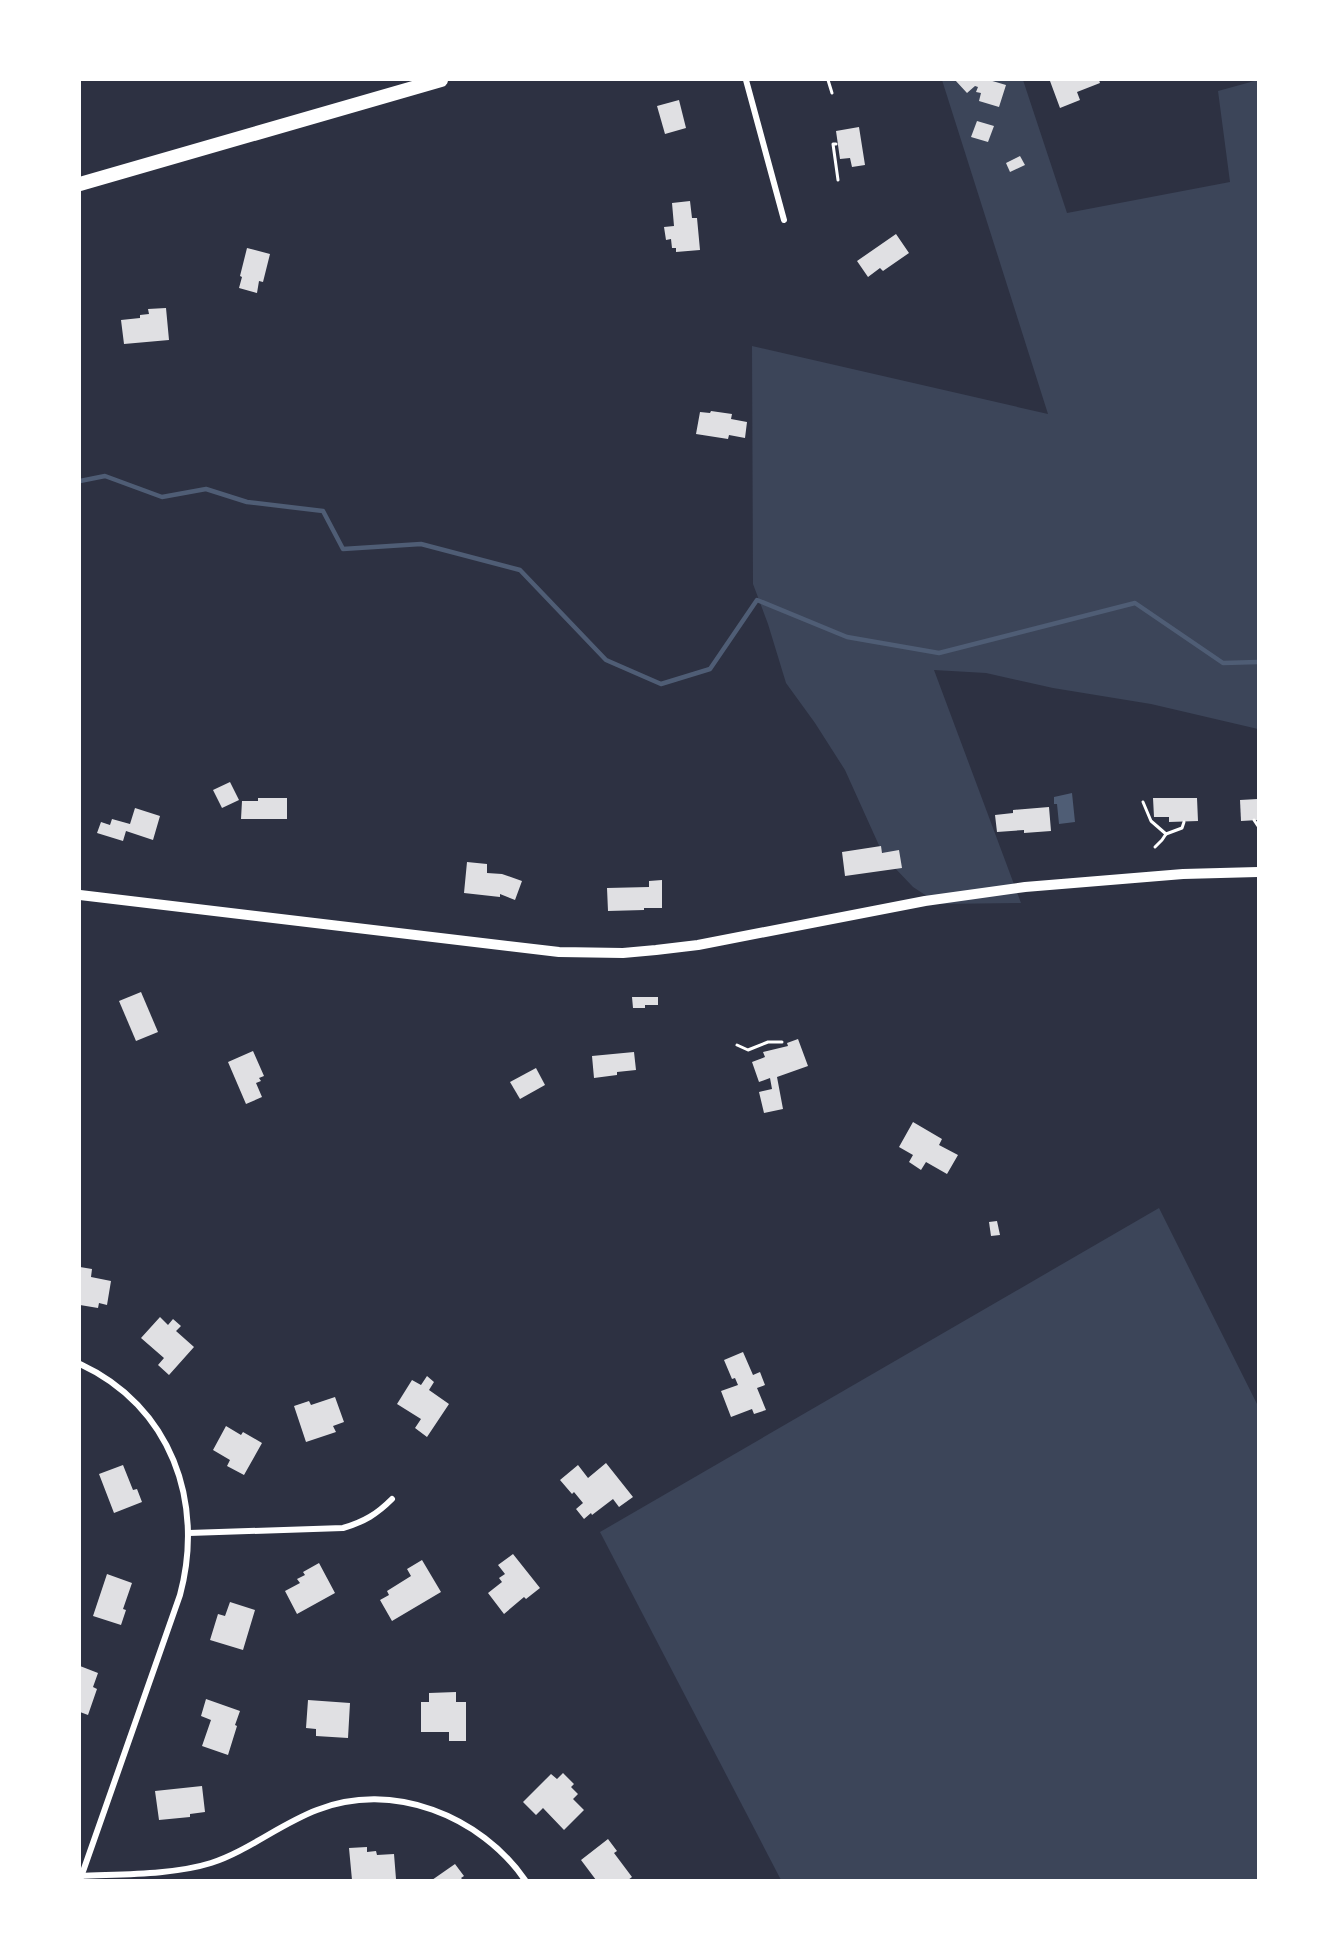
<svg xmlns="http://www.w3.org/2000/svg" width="1338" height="1960" viewBox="0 0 1338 1960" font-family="'Source Sans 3',sans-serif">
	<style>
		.green { fill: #3c4559 }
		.water { fill: #4f5d75 }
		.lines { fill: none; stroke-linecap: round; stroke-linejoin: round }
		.stream { stroke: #4f5d75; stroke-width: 4.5 }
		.building { fill: #e0e0e3 }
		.path { stroke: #fff; stroke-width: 3 }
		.minor { stroke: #fff; stroke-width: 6 }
		.tertiary { stroke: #fff; stroke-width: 10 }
		.primary { stroke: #fff; stroke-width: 14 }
	</style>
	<rect width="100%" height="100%" fill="#2d3142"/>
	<g class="green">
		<polygon points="942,80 1023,80 1067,213 1230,182 1218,91 1258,80 1258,729 1151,704 1053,688 986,673 934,670 1021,903 939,904 913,887 894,867 882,852 845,770 815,723 786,683 768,624 753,584 752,346 1048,414"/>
		<polygon points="1159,1208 1258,1406 1258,1880 781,1880 600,1532"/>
	</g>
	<polygon class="water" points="1072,793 1075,822 1059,824 1057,804 1054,804 1054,797"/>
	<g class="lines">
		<polyline class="stream" points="80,481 105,476 162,497 206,489 247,502 323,511 343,549 421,544 520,570 606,660 661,684 710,669 757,600 847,637 939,653 1135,603 1223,663 1258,662"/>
	</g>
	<g class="building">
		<polygon points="955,80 989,80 1006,85 999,107 979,101 981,93 976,92 978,87 975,86 967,93"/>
		<polygon points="1055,80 1099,80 1100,83 1077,92 1080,100 1060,108 1050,81"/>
		<polygon points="679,100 686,128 665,134 657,106"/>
		<polygon points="977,121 994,126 988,142 971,137"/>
		<polygon points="859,127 865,165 852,167 850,158 840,159 836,131"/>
		<polygon points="1020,156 1025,165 1010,172 1006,163"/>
		<polygon points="690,201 692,218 697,218 700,250 676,252 676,248 672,248 671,239 666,240 664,227 674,226 672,203"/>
		<polygon points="896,234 909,253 883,271 880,268 868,277 857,261"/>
		<polygon points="247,248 270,254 263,282 259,281 257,293 239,288 242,277 240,276"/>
		<polygon points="166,308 169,340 124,344 121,320 140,318 140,315 149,314 148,309"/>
		<polygon points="711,411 732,414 731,419 747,422 745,438 729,435 728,439 696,434 700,412 710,413"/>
		<polygon points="230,782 239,800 222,808 213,790"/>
		<polygon points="258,798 287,798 287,819 241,819 242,801 258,801"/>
		<polygon points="1153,798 1197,798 1198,821 1169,822 1169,817 1154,817"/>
		<polygon points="1258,799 1258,820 1241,821 1240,800"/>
		<polygon points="1049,807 1051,831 1024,833 1024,830 997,832 995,815 1013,813 1013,810"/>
		<polygon points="135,808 160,816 153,840 126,831 123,841 97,833 101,822 110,825 112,819 130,824"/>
		<polygon points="881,846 882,853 899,850 902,868 845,876 842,852"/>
		<polygon points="467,862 487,864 487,873 502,874 522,881 515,900 500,894 500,897 464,893"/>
		<polygon points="662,880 662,908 644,908 644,910 608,911 607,888 649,887 649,881"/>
		<polygon points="141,992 158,1032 136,1041 119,1001"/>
		<polygon points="632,997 658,997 658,1005 645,1005 645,1008 633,1008"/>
		<polygon points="798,1039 808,1066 777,1077 783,1109 764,1113 759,1092 772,1089 770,1078 759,1082 752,1062 765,1057 763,1052 788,1046 787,1043"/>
		<polygon points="253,1051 264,1076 259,1078 261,1081 256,1083 262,1097 246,1104 228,1062"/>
		<polygon points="634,1052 636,1070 617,1072 617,1075 594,1078 592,1056"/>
		<polygon points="536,1068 545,1085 520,1099 510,1082"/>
		<polygon points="913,1122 942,1139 939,1145 958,1155 947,1174 926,1162 921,1170 909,1162 913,1155 899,1147"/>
		<polygon points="997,1221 1000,1235 991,1236 989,1222"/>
		<polygon points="80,1267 92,1269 91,1277 111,1281 107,1305 99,1303 98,1308 80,1305"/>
		<polygon points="160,1317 168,1325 173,1319 181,1326 176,1331 194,1347 169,1375 158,1365 164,1358 141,1338"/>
		<polygon points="743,1352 753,1375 760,1372 765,1385 757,1388 766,1410 754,1414 752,1409 731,1417 721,1391 738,1385 735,1378 732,1379 724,1360"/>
		<polygon points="427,1376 434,1382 429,1390 449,1404 427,1437 415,1428 421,1419 397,1404 412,1380 421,1385"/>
		<polygon points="335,1397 344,1422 333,1426 336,1432 306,1442 294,1406 309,1401 311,1405"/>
		<polygon points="226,1426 241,1435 243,1432 262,1443 244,1475 227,1466 230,1460 213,1450"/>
		<polygon points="606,1463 633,1497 619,1507 613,1499 592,1515 591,1513 584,1519 576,1509 583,1503 574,1492 572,1494 560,1480 578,1465 588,1478"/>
		<polygon points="123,1465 133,1490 137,1489 142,1502 114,1513 99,1474"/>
		<polygon points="513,1554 540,1588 526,1599 524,1597 504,1614 488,1593 502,1582 499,1578 505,1574 498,1565"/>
		<polygon points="422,1560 441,1592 392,1621 380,1600 389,1595 387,1591 411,1576 407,1569"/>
		<polygon points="319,1563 335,1593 297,1614 285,1591 300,1583 297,1579 305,1575 303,1572"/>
		<polygon points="107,1574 132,1583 123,1609 126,1610 121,1625 93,1616"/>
		<polygon points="230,1602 255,1610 243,1650 210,1640 218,1614 225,1616"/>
		<polygon points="80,1666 98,1673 93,1687 97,1689 88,1715 80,1712"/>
		<polygon points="456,1692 456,1702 466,1702 466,1741 449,1741 449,1732 421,1732 421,1702 429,1702 429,1693"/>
		<polygon points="206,1699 240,1711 235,1725 237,1726 228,1755 202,1746 211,1720 201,1716"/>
		<polygon points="308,1700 350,1703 348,1738 316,1736 316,1729 306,1728"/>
		<polygon points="563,1773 574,1784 571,1787 578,1794 573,1799 584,1810 564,1830 543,1808 536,1815 523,1802 551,1774 557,1779"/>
		<polygon points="202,1786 205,1812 190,1814 190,1817 159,1820 155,1791"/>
		<polygon points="608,1839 617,1851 614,1853 632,1877 628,1880 596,1880 581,1860"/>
		<polygon points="367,1847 367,1852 376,1851 377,1855 394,1854 396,1879 352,1880 349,1848"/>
		<polygon points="455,1864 464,1876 461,1878 463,1880 432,1880"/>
	</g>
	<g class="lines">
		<g class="path">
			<polyline points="828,80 832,93"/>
			<polyline points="836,144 833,144 838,180"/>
			<polyline points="1143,802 1151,821 1166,834 1182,828 1184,822"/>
			<polyline points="1254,820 1258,826"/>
			<polyline points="1155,847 1162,840 1166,834"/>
			<polyline points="737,1045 748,1050 768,1042 782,1042"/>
		</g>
		<g class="minor">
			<polyline points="746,80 784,220"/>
			<path d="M80,1364C171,1406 205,1502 180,1595L80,1880"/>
			<path d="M189,1533L343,1528C364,1522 377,1514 392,1499"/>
			<path d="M80,1876C120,1874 173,1875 211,1863C248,1851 280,1824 317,1810C392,1780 481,1816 525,1880"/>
		</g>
		<polyline class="tertiary" points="80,895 559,952 623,953 656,950 698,945 925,901 1025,887 1183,874 1258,872"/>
		<polyline class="primary" points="80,184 441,80"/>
	</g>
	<rect width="1338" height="1960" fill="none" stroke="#ffffff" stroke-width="162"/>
</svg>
